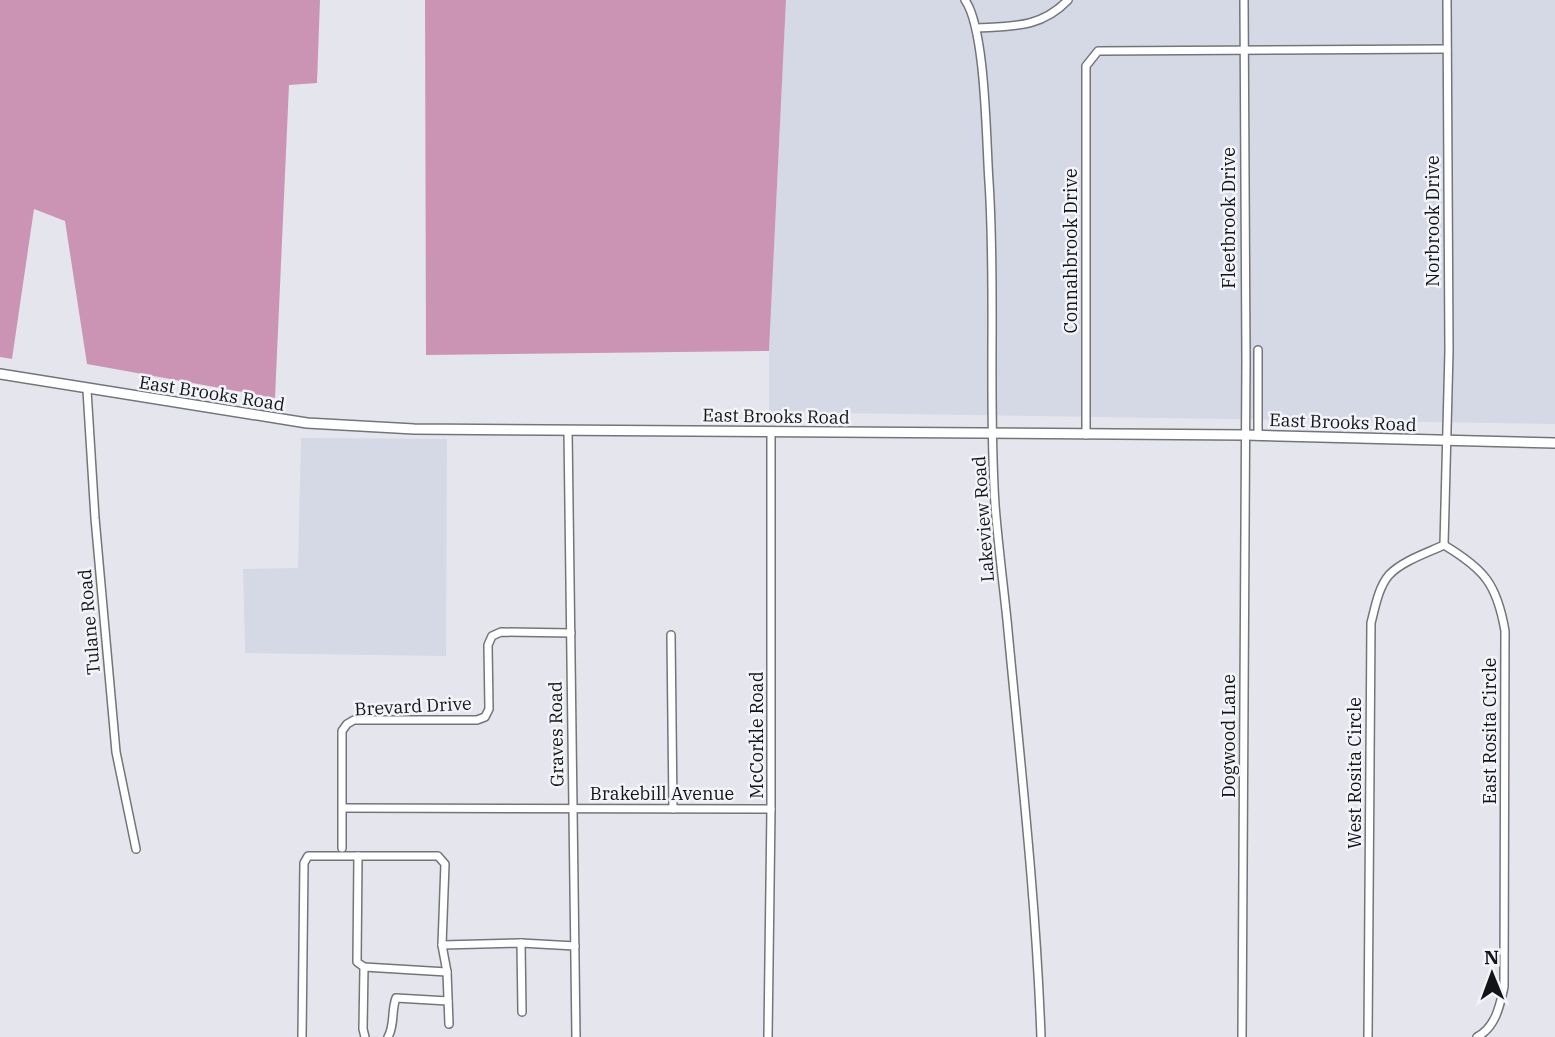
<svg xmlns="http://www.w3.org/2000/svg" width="1555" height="1037" viewBox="0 0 1555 1037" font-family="'IBM Plex Serif',serif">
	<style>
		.built { fill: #d5d9e6 }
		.forest { fill: #cb94b5 }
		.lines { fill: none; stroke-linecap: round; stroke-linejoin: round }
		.minor-casing { stroke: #73757b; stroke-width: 10 }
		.major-casing { stroke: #73757b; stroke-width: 12 }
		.minor { stroke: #fff; stroke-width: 7 }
		.major { stroke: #fff; stroke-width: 9 }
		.labels { text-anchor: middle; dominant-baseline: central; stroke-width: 5; stroke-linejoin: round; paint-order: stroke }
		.street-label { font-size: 18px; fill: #131416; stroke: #f2f4fa }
	</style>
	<rect width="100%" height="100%" fill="#e5e6ed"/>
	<g class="built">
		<polygon points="786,0 1555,0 1555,424 769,412 769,351"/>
		<polygon points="301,438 447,439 446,656 245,653 243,569 298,568"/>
	</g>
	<g class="forest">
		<polygon points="0,0 320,0 317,83 289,85 275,398 87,364 65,221 34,209 12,359 0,357"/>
		<polygon points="425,0 786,0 769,351 426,355"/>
	</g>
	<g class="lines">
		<defs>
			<g id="minor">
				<path d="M965,0C986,30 986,141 989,182C996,289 988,397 995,505C998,543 1003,582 1007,620C1020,759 1036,898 1041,1037"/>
				<path d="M977,28C1013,26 1041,28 1068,0"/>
				<polyline points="87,390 95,518 116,752 136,849"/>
				<polyline points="568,430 576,1037"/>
				<polyline points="1086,435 1086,66 1098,51 1447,49"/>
				<polyline points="1258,436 1258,350"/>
				<polyline points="1444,545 1449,351 1447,0"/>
				<path d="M1444,545C1484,569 1497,584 1505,631L1504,987C1500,1005 1496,1027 1477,1037"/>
				<polyline points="671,635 673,809"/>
				<polyline points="343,808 771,809"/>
				<polyline points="342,848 342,731 347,724 354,720 477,720 485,717 489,709 488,645 492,636 501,632 571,633"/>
				<polyline points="358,856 357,962 364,967 363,1029 365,1037"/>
				<polyline points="521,943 522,1012"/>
				<polyline points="442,945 521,943 575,946"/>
				<polyline points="364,967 447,972"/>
				<polyline points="302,1037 304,863 308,856 438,856 445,864 442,945 447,972 449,1024"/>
				<path d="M388,1037C395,1025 391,1011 396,998L448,1001"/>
				<polyline points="768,1037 771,809 771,432"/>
				<polyline points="1242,1037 1246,360 1244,0"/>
				<path d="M1368,1037L1371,623C1375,608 1378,588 1389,575C1402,561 1427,553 1444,545"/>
			</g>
			<polyline id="major" points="0,374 307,423 414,429 1245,435 1555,443"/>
		</defs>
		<use href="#minor" class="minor-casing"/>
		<use href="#major" class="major-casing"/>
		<use href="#minor" class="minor"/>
		<use href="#major" class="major"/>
	</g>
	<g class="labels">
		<g class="street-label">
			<text transform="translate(1228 218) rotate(-90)">Fleetbrook Drive</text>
			<text transform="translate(1432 221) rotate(-90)">Norbrook Drive</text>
			<text transform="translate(1070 251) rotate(-90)">Connahbrook Drive</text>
			<text transform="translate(212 393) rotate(9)">East Brooks Road</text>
			<text transform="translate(776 416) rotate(1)">East Brooks Road</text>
			<text transform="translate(1343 422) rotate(2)">East Brooks Road</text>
			<text transform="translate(983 519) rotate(-94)">Lakeview Road</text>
			<text transform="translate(89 622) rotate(-95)">Tulane Road</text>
			<text transform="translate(413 706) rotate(-3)">Brevard Drive</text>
			<text transform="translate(1489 731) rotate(-90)">East Rosita Circle</text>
			<text transform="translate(556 734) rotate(-91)">Graves Road</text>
			<text transform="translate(756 735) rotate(-90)">McCorkle Road</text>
			<text transform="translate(1228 736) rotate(-90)">Dogwood Lane</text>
			<text transform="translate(1354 773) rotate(-90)">West Rosita Circle</text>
			<text x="662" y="793">Brakebill Avenue</text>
		</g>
	</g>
	<g transform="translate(1492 974) rotate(359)" stroke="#f2f4fa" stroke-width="5" paint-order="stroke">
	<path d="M0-5L12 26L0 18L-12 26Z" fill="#131416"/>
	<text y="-10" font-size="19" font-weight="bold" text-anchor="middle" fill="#131416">N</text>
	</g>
</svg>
